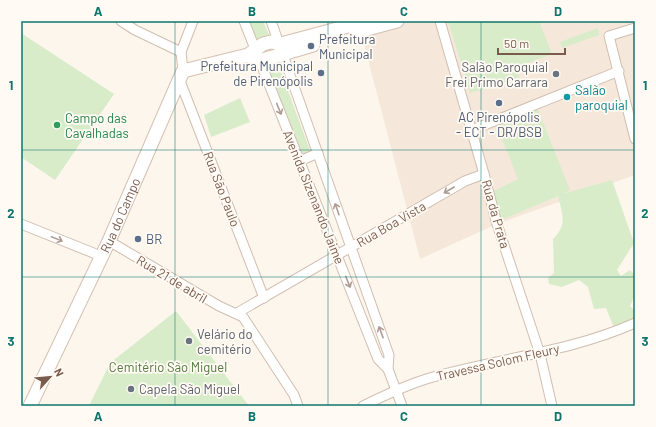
<svg xmlns="http://www.w3.org/2000/svg" width="656" height="427" viewBox="0 0 656 427" font-family="Barlow,sans-serif">
	<style>
		.residential { fill: #f5e8da }
		.green { fill: #d8ecc9 }
		.lines { fill: none; stroke-linecap: round; stroke-linejoin: round }
		.street-casing { stroke: #d1beb0; stroke-width: 11 }
		.secondary-casing { stroke: #d6c0b0; stroke-width: 15 }
		.street { stroke: #fff; stroke-width: 9 }
		.secondary { stroke: #fff; stroke-width: 13 }
		.oneway { stroke: #af9d94 }
		.grid { fill: none; stroke: #0f766e; stroke-width: 1; stroke-opacity: 0.55 }
		.service-dot { fill: #5c6f8a; stroke: #fffaf3; stroke-width: 1.5 }
		.worship-dot { fill: #6b7280; stroke: #fffaf3; stroke-width: 1.5 }
		.culture-dot { fill: #0f9aa8; stroke: #fffaf3; stroke-width: 1.5 }
		.leisure-dot { fill: #2e9e5b; stroke: #fffaf3; stroke-width: 1.5 }
		.labels { text-anchor: middle; dominant-baseline: central; stroke-width: 3.5; stroke-linejoin: round; paint-order: stroke }
		.service-label { font-size: 13px; fill: #4e5e75; stroke: #fffaf3; text-anchor: start }
		.worship-label { font-size: 13px; fill: #5b616d; stroke: #fffaf3; text-anchor: start }
		.culture-label { font-size: 13px; fill: #0d838f; stroke: #fffaf3; text-anchor: start }
		.leisure-label { font-size: 13px; fill: #27864d; stroke: #fffaf3; text-anchor: start }
		.street-label { font-size: 13px; fill: #7a5c4d; stroke: #fffaf3 }
		.park-label { font-size: 13px; fill: #537a41; stroke: #fffaf3 }
		.neatline { fill: none; stroke: #0f766e; stroke-width: 1.5 }
		.grid-label { font-size: 13px; text-anchor: middle; font-weight: bold; fill: #0f766e }
	</style>
	<rect width="100%" height="100%" fill="#fdf6ec"/>
	<polygon class="residential" points="358,21 635,21 635,175 497,224 420,259"/>
	<g class="green">
		<polygon points="248,21 263,21 270,37 256,43"/>
		<polygon points="448,21 539,21 552,54 517,67 519,78 470,93"/>
		<polygon points="598,28 599,35 562,48 560,42"/>
		<polygon points="21,33 114,94 55,180 21,157"/>
		<polygon points="277,61 311,153 302,157 265,64"/>
		<polygon points="240,98 250,122 211,137 204,115"/>
		<path d="M537,107L570,190L562,194L612,180L634,243L617,270L621,276L630,270L635,275V295L630,306L635,311V319L614,328L606,308L594,309L588,287L579,280L562,287L549,284L548,278L554,273L553,239C568,224 562,214 558,196L499,221L490,193L518,179L496,124Z"/>
		<polygon points="176,311 249,406 89,406 110,363"/>
	</g>
	<g class="lines">
		<defs>
			<g id="street">
				<polyline points="121,21 135,30 181,52"/>
				<polyline points="244,21 378,359 388,369"/>
				<polyline points="271,21 389,355 388,369 402,406"/>
				<polyline points="440,21 484,174 497,224 540,354 552,406"/>
				<polyline points="635,28 609,36 635,139"/>
				<polyline points="183,71 181,52 193,21"/>
				<polyline points="180,81 264,298"/>
				<polyline points="472,130 619,71"/>
				<polyline points="300,161 318,153"/>
				<polyline points="21,224 101,256"/>
				<polyline points="109,241 219,306 243,317 294,395 298,406"/>
				<polyline points="237,313 465,181 484,174"/>
				<path d="M363,406C385,395 408,384 433,377C500,358 570,352 635,323"/>
			</g>
			<g id="secondary">
				<polyline points="356,32 397,21"/>
				<polyline points="248,55 259,61 313,45"/>
				<path id="s1" d="M30,406L109,241L183,71L248,55L263,44L271,42L281,44L367,21"/>
			</g>
		</defs>
		<use href="#street" class="street-casing"/>
		<use href="#secondary" class="secondary-casing"/>
		<use href="#street" class="street"/>
		<use href="#secondary" class="secondary"/>
	</g>
	<defs><path id="oneway-shaft" d="M-6 0H5M1.5-3L5.5 0L1.5 3" fill="none" stroke-width="1.6" stroke-linecap="round" stroke-linejoin="round"/></defs>
	<g class="oneway">
		<use href="#oneway-shaft" transform="translate(279 109) rotate(68)"/>
		<use href="#oneway-shaft" transform="translate(449 190) rotate(150)"/>
		<use href="#oneway-shaft" transform="translate(337 209) rotate(-109)"/>
		<use href="#oneway-shaft" transform="translate(57 239) rotate(22)"/>
		<use href="#oneway-shaft" transform="translate(348 282) rotate(68)"/>
		<use href="#oneway-shaft" transform="translate(381 332) rotate(-110)"/>
	</g>
	<path class="grid" d="M175,21V406M328,21V406M481,21V406M21,150H635M21,277H635"/>
	<g class="service-dot">
		<circle cx="311" cy="46" r="4"/>
		<circle cx="321" cy="73" r="4"/>
		<circle cx="499" cy="103" r="4"/>
		<circle cx="138" cy="239" r="4"/>
	</g>
	<g class="worship-dot">
		<circle cx="556" cy="74" r="4"/>
		<circle cx="189" cy="341" r="4"/>
		<circle cx="131" cy="389" r="4"/>
	</g>
	<circle class="culture-dot" cx="567" cy="97" r="4"/>
	<circle class="leisure-dot" cx="57" cy="125" r="4"/>
	<g class="labels">
		<g class="service-label">
			<text x="319" y="39">Prefeitura<tspan x="319" dy="15">Municipal</tspan></text>
			<text x="313" y="66" text-anchor="end">Prefeitura Municipal<tspan x="313" dy="15">de Pirenópolis</tspan></text>
			<text x="499" y="117" text-anchor="middle">AC Pirenópolis<tspan x="499" dy="15">- ECT - DR/BSB</tspan></text>
			<text x="146" y="239">BR</text>
		</g>
		<g class="worship-label">
			<text x="548" y="67" text-anchor="end">Salão Paroquial<tspan x="548" dy="15">Frei Primo Carrara</tspan></text>
			<text x="197" y="334">Velário do<tspan x="197" dy="15">cemitério</tspan></text>
			<text x="139" y="389">Capela São Miguel</text>
		</g>
		<g class="culture-label">
			<text x="575" y="90">Salão<tspan x="575" dy="15">paroquial</tspan></text>
		</g>
		<g class="leisure-label">
			<text x="65" y="118">Campo das<tspan x="65" dy="15">Cavalhadas</tspan></text>
		</g>
		<g class="street-label">
			<text transform="translate(222 189) rotate(69)">Rua São Paulo</text>
			<text transform="translate(314 197) rotate(68)">Avenida Sizenando Jaime</text>
			<text transform="translate(496 214) rotate(74)">Rua da Prata</text>
			<text stroke="none"><textPath href="#s1" startOffset="211">Rua do Campo</textPath></text>
			<text transform="translate(391 224) rotate(-30)">Rua Boa Vista</text>
			<text transform="translate(172 279) rotate(31)">Rua 21 de abril</text>
			<text transform="translate(498 362) rotate(-13)">Travessa Solom Fleury</text>
		</g>
		<g class="park-label">
			<text x="168" y="367">Cemitério São Miguel</text>
		</g>
	</g>
	<rect width="656" height="427" fill="none" stroke="#fffaf3" stroke-width="44"/>
	<g transform="translate(50 377) rotate(63)" stroke="#fffaf3" stroke-width="3" paint-order="stroke">
	<path d="M0-3L7 15L0 10L-7 15Z" fill="#7a5c4d"/>
	<text y="-6" font-size="11" font-weight="bold" text-anchor="middle" fill="#7a5c4d">N</text>
	</g>
	<path d="M498 48v6h67v-6" fill="none" stroke="#7a5c4d" stroke-width="2"/>
	<text x="504" y="48" font-size="12" fill="#7a5c4d" stroke="#fffaf3" stroke-width="3" paint-order="stroke">50 m</text>
	<rect x="22" y="22" width="612" height="383" class="neatline"/>
	<g class="grid-label">
		<text x="98" y="16">A</text>
		<text x="252" y="16">B</text>
		<text x="404" y="16">C</text>
		<text x="558" y="16">D</text>
		<text x="11" y="90">1</text>
		<text x="645" y="90">1</text>
		<text x="11" y="218">2</text>
		<text x="645" y="218">2</text>
		<text x="11" y="346">3</text>
		<text x="645" y="346">3</text>
		<text x="98" y="421">A</text>
		<text x="252" y="421">B</text>
		<text x="404" y="421">C</text>
		<text x="558" y="421">D</text>
	</g>
</svg>
